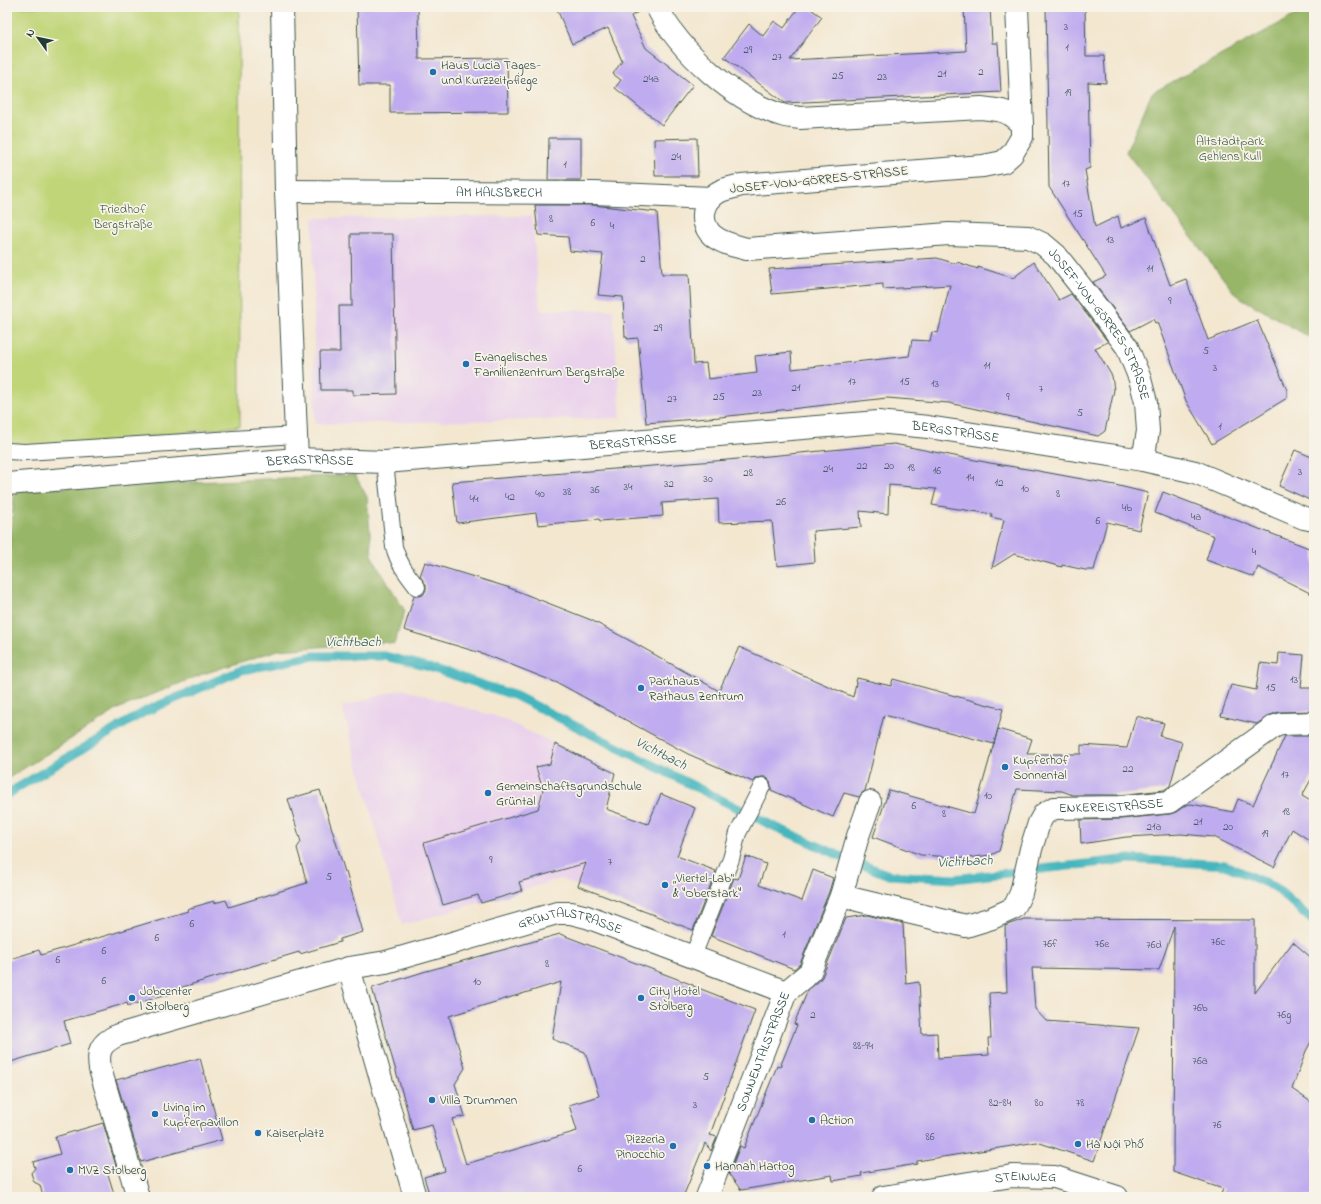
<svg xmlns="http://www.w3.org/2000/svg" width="1321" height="1204" viewBox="0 0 1321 1204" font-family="'Indie Flower',sans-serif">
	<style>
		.built { fill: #ead1ec }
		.green { fill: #c0d578; stroke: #708956 }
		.forest { fill: #98b668; stroke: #5c7a4e }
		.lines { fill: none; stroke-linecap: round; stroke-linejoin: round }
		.stream { stroke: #45b5be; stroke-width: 9 }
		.building { fill: #bfabef; fill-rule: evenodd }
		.service-casing { stroke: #3f564b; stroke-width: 18 }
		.pedestrian-casing { stroke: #3f564b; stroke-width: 24 }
		.minor-casing { stroke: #3f564b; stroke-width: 24 }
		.service { stroke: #fff; stroke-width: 16 }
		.pedestrian { stroke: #fff; stroke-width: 22 }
		.minor { stroke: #fff; stroke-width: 22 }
		.poi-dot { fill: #1f6fb2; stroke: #f7f3e8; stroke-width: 1.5 }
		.labels { text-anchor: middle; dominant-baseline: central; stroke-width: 3.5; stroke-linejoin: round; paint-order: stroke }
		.number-label { font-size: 11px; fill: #475863 }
		.poi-label { font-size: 13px; fill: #1f3d34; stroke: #f7f3e8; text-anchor: start }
		.park-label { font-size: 13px; fill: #3f5b42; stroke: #f7f3e8 }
		.street-label { font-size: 13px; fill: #1f3d34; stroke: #f7f3e8 }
		.water-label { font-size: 14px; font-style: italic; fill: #285b56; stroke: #f7f3e8 }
	</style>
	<rect width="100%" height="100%" fill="#f7f3e8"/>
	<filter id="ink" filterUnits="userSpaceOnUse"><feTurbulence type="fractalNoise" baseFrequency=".025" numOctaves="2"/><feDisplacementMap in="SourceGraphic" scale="8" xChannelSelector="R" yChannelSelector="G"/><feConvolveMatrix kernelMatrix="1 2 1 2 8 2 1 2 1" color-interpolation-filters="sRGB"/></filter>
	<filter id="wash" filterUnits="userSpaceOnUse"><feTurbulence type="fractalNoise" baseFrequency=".012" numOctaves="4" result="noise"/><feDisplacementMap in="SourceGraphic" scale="16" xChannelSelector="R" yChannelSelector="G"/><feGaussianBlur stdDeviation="0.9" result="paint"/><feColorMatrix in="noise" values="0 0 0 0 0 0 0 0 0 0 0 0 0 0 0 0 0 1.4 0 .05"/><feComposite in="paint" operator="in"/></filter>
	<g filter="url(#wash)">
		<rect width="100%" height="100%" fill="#f3e7d0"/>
		<g class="built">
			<polygon points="532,216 540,310 613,310 621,418 315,424 313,218"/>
			<polygon points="402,689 501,718 615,773 605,813 578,886 560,879 402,925 342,707"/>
		</g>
		<polygon class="green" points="7,7 239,7 240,426 40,449 7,444"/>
		<g class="forest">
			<polygon points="1310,7 1314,7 1314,340 1236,295 1126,152 1152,93"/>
			<polygon points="355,475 367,497 372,557 405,611 394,644 384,642 278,650 200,675 120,708 7,779 7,567 15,490"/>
		</g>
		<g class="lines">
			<polyline class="stream" points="7,795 17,788 146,711 242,670 314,656 385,656 429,667 516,696 771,825 847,859 889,875 954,879 1130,859 1225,865 1275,887 1314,922"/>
		</g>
		<g id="blocks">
			<g class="building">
				<polygon points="357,7 418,7 419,59 507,58 508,112 390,113 390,85 359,85"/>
				<polygon points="556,7 645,7 645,8 631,16 646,48 693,85 662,125 615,88 621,80 613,74 622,61 608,28 572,44"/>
				<polygon points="799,7 808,7 822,17 790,60 966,51 964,7 990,7 992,43 998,43 1001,92 785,103 724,57 749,24 763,36 774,21 784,28"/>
				<polygon points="1046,7 1085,7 1086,56 1104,56 1106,83 1088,82 1090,168 1085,170 1095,227 1118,216 1121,228 1146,218 1170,285 1186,279 1208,340 1257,320 1287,390 1287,398 1212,444 1186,401 1157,322 1155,323 1153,319 1130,331 1093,282 1106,276 1049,187"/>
				<polygon points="549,138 581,138 581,180 548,180"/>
				<polygon points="697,138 698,176 655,176 654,139"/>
				<polygon points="535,205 592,205 657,212 662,274 689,274 694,364 706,363 708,379 757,373 755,356 791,352 792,369 909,356 912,340 930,341 932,332 938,333 950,285 883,289 883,284 772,294 769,269 937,258 956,264 957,262 978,269 978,267 1013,278 1034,262 1059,300 1071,294 1108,342 1095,348 1112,376 1114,390 1105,431 1098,436 949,403 887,398 720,417 646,423 638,338 627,339 627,337 625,337 623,297 598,295 603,254 570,251 568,237 538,235"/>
				<polygon points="351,234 393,234 396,394 353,395 353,390 321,390 320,352 340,352 339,306 352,306"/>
				<polygon points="894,444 990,463 1033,470 1115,485 1148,493 1139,530 1107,522 1094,570 1085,570 1062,565 1062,567 1014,554 992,568 1004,520 991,517 992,514 932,505 936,489 889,485 888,514 860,511 861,527 813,531 815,562 777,566 772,521 719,523 718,499 662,503 663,516 600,521 599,519 538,525 536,513 457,523 452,482 727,460"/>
				<polygon points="1295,450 1314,458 1314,502 1279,486"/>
				<polygon points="1163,492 1314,550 1314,595 1258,567 1254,577 1206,560 1214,536 1155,513"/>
				<polygon points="425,562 507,587 591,620 636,644 719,691 739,647 853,697 857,678 891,686 893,679 1003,709 994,744 884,715 865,791 862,793 859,797 844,793 833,817 771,790 771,786 770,781 766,777 762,777 757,778 753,782 688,754 560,684 484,654 404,630 414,596 419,596 423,595 426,590 426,585 420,576"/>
				<polygon points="1279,653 1304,655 1301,688 1314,688 1314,711 1279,712 1268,716 1257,724 1221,716 1231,685 1256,690 1260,663 1278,665"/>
				<polygon points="1136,716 1164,723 1160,736 1182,742 1170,786 1164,790 1119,795 1073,795 1062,791 1017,789 999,851 991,855 967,858 921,855 873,837 889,790 974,814 998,729 1032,739 1027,754 1081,754 1081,745 1127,748"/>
				<polygon points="1285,736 1314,736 1314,774 1302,796 1314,803 1314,843 1292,829 1274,867 1214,837 1181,834 1126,837 1081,844 1080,820 1121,819 1170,814 1176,812 1186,805 1191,804 1233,812 1238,799 1253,805"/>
				<polygon points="555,744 615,773 606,809 648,824 661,794 695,808 677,856 716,871 693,930 578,886 586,863 519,882 522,891 481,903 478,895 443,905 424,843 538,809 543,790 536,767 550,764"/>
				<polygon points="320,790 345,872 346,872 363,932 340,939 340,942 300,954 299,952 169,991 170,994 128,1006 127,1003 64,1021 70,1044 7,1063 7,960 39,950 41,955 188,911 187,909 214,901 214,903 226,900 229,907 307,883 297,848 301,842 288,799"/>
				<polygon points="746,856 766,864 759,885 802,901 813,870 833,878 829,892 800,964 794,969 711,936 734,878 738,879"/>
				<polygon points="867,915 903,924 906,984 919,982 922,1034 937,1033 938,1058 989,1055 988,1038 991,1038 989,993 1007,992 1005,926 1010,924 1024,919 1255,920 1255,993 1293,942 1314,960 1314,1036 1306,1051 1292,1089 1314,1104 1314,1197 1220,1197 1223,1189 1173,1172 1174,926 1159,970 1032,968 1035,1009 1046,1021 1139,1028 1094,1161 1037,1142 917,1161 917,1164 861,1173 862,1176 833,1181 832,1175 741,1190 729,1174 740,1146 744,1148 777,1066 780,1067 797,1025 794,1024 808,990 818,982 822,977 846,918"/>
				<path d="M560,934L693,985V986L755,1010L710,1135L717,1137L711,1151L705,1143L683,1197H430L424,1177L445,1171L432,1125L413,1130L372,988L423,972ZM561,982L552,1039L585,1052L599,1096L569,1105L577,1131L466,1164L452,1119L465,1116L455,1084L465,1068L449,1016Z"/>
				<polygon points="200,1058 222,1140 141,1162 116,1080"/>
				<polygon points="103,1123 117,1169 107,1171 115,1197 43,1197 40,1185 34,1182 31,1173 35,1168 33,1162 60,1154 55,1137"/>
			</g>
		</g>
	</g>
	<g filter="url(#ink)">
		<use href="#blocks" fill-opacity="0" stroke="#3f564b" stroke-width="1"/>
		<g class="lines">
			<defs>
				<g id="service">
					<polyline points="7,451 25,452 296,435"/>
					<path d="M385,462L394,547C399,564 406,573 417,587"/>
					<polyline points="693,956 731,859 738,833 762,786"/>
				</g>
				<g id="pedestrian">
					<path id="s1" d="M707,1197L786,992"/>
					<path id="s2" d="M883,1197L1012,1176L1055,1177L1117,1197"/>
				</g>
				<g id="minor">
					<polyline points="282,7 286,191 297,459"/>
					<path id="s3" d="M657,7C679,51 736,103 785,116C789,117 795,117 800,118L981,108C1002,110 1007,110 1022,125V137L1012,154L1003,162L983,166L741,185C735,187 729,188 723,190C704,197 697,220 712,235C721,243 735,246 747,249L949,234L1028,237L1043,244L1056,255L1097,307L1127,347L1140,379L1146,402L1148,431L1143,460"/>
					<polyline points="1017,7 1022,125"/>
					<path id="s4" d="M286,191L594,193L711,198"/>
					<path id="s5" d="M7,484L297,459L385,462L878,422L928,427L1096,453L1143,460L1195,472L1304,518L1314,520"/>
					<path id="s6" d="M841,896L966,926L992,918L1014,908L1021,893L1031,849L1039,823L1044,814L1054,808L1120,807L1169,802L1275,726L1282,724L1314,723"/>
					<path id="s7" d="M349,968L386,962L557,913H571L587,917L786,992L810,972L841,896L858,836L870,802"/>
					<path d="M138,1197L100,1069C97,1050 101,1043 118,1035L349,968L415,1197"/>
				</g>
			</defs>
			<use href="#service" class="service-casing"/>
			<use href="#pedestrian" class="pedestrian-casing"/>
			<use href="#minor" class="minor-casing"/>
			<use href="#service" class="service"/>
			<use href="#pedestrian" class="pedestrian"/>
			<use href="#minor" class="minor"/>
		</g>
	</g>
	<g class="poi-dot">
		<circle cx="433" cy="72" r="4"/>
		<circle cx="466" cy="364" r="4"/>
		<circle cx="641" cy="688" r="4"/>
		<circle cx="1005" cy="767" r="4"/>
		<circle cx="488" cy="793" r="4"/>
		<circle cx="665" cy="885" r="4"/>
		<circle cx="132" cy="998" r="4"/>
		<circle cx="641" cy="998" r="4"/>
		<circle cx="432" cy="1100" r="4"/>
		<circle cx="155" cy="1114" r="4"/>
		<circle cx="812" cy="1120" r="4"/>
		<circle cx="258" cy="1133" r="4"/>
		<circle cx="1078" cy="1144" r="4"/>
		<circle cx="673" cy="1146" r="4"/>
		<circle cx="707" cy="1166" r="4"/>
		<circle cx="70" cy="1170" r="4"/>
	</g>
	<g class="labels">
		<g class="number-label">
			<text x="1066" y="27">3</text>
			<text x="1067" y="48">1</text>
			<text x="748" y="50">29</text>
			<text x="777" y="57">27</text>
			<text x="981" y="72">2</text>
			<text x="942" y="74">21</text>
			<text x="838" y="76">25</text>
			<text x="882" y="77">23</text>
			<text x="651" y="79">24a</text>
			<text x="1068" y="93">19</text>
			<text x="676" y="157">24</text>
			<text x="565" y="165">1</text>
			<text x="1066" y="184">17</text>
			<text x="1078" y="214">15</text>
			<text x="551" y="219">8</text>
			<text x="593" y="223">6</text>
			<text x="612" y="226">4</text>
			<text x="1110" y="240">13</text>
			<text x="643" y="259">2</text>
			<text x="1150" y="269">11</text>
			<text x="1170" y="301">9</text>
			<text x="658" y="328">29</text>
			<text x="1206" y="351">5</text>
			<text x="987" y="366">11</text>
			<text x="1215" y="368">3</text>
			<text x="852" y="382">17</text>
			<text x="905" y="382">15</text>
			<text x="935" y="384">13</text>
			<text x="796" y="388">21</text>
			<text x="1041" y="389">7</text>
			<text x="757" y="393">23</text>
			<text x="719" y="397">25</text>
			<text x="1008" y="397">9</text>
			<text x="672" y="399">27</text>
			<text x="1080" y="413">5</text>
			<text x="1220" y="427">1</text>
			<text x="862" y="466">22</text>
			<text x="889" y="466">20</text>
			<text x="911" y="468">18</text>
			<text x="828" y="469">24</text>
			<text x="937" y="471">16</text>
			<text x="1300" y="472">3</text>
			<text x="748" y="473">28</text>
			<text x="970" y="478">14</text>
			<text x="708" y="479">30</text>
			<text x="999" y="483">12</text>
			<text x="669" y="484">32</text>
			<text x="628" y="487">34</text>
			<text x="1025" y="489">10</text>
			<text x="595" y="490">36</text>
			<text x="567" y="492">38</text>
			<text x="540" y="494">40</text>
			<text x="1058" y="494">8</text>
			<text x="510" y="497">42</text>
			<text x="474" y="499">44</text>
			<text x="781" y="502">26</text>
			<text x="1127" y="508">4b</text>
			<text x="1196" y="517">4a</text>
			<text x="1098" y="521">6</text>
			<text x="1254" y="552">4</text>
			<text x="1294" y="680">13</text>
			<text x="1271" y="688">15</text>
			<text x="1128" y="769">22</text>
			<text x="1285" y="775">17</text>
			<text x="988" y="796">10</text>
			<text x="914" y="806">6</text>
			<text x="1286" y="812">18</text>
			<text x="944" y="814">8</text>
			<text x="1198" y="822">21</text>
			<text x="1154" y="827">21a</text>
			<text x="1228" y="827">20</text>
			<text x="1265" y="834">19</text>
			<text x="491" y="860">9</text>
			<text x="610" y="862">7</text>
			<text x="329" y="877">5</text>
			<text x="192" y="924">6</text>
			<text x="784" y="935">1</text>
			<text x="157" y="938">6</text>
			<text x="1218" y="942">76c</text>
			<text x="1050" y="944">76f</text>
			<text x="1102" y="944">76e</text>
			<text x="1154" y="945">76d</text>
			<text x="104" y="951">6</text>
			<text x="58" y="960">6</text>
			<text x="547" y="964">8</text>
			<text x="104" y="981">6</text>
			<text x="477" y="982">10</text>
			<text x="1200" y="1008">76b</text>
			<text x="813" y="1015">2</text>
			<text x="1284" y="1015">76g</text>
			<text x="863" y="1046">88-94</text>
			<text x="1200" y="1061">76a</text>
			<text x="706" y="1077">5</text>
			<text x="1000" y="1103">82-84</text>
			<text x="1039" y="1103">80</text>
			<text x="1080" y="1103">78</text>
			<text x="695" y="1105">3</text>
			<text x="1217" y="1125">76</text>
			<text x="930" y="1137">86</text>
			<text x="580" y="1169">6</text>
		</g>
		<g class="poi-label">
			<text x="441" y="65">Haus Lucia Tages-<tspan x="441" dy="15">und Kurzzeitpflege</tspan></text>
			<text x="474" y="357">Evangelisches<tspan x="474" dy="15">Familienzentrum Bergstraße</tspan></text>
			<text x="649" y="681">Parkhaus<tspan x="649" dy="15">Rathaus Zentrum</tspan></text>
			<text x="1013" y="760">Kupferhof<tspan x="1013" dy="15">Sonnental</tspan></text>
			<text x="496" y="786">Gemeinschaftsgrundschule<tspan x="496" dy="15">Grüntal</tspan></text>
			<text x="673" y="878">„Viertel-Lab“<tspan x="673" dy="15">&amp; "Oberstark"</tspan></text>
			<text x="140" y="991">Jobcenter<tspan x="140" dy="15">| Stolberg</tspan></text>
			<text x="649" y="991">City Hotel<tspan x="649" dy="15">Stolberg</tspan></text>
			<text x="440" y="1100">Villa Drummen</text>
			<text x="163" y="1107">Living im<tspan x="163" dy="15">Kupferpavillon</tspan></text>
			<text x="820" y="1120">Action</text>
			<text x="266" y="1133">Kaiserplatz</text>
			<text x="665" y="1139" text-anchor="end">Pizzeria<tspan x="665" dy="15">Pinocchio</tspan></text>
			<text x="1086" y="1144">Hà Nội Phố</text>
			<text x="715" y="1166">Hannah Hartog</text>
			<text x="78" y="1170">MVZ Stolberg</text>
		</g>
		<g class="park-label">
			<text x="1230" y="141">Altstadtpark<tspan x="1230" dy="15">Gehlens Kull</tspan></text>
			<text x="123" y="209">Friedhof<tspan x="123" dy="15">Bergstraße</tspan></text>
		</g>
		<g class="street-label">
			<text transform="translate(819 180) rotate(-6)">JOSEF-VON-GÖRRES-STRASSE</text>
			<text stroke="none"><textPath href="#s4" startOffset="213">AM HALSBRECH</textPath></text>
			<text stroke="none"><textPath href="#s3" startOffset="1231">JOSEF-VON-GÖRRES-STRASSE</textPath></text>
			<text stroke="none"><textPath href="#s5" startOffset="952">BERGSTRASSE</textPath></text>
			<text stroke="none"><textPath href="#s5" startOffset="628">BERGSTRASSE</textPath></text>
			<text stroke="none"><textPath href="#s5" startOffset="304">BERGSTRASSE</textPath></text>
			<text stroke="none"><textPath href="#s6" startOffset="348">ENKEREISTRASSE</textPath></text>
			<text stroke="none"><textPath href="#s7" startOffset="229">GRÜNTALSTRASSE</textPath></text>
			<text stroke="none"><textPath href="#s1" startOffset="156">SONNENTALSTRASSE</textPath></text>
			<text stroke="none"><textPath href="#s2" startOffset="144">STEINWEG</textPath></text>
		</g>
		<g class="water-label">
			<text x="353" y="642">Vichtbach</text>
			<text transform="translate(661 754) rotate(27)">Vichtbach</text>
			<text transform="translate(965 862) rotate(-3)">Vichtbach</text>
		</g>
	</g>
	<rect width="1321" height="1204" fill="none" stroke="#f7f3e8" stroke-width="24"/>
	<g transform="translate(38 38) rotate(303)" stroke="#f7f3e8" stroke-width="3" paint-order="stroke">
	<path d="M0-3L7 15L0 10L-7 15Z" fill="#1f3d34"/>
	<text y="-6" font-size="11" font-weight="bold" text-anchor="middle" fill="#1f3d34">N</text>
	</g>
</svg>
